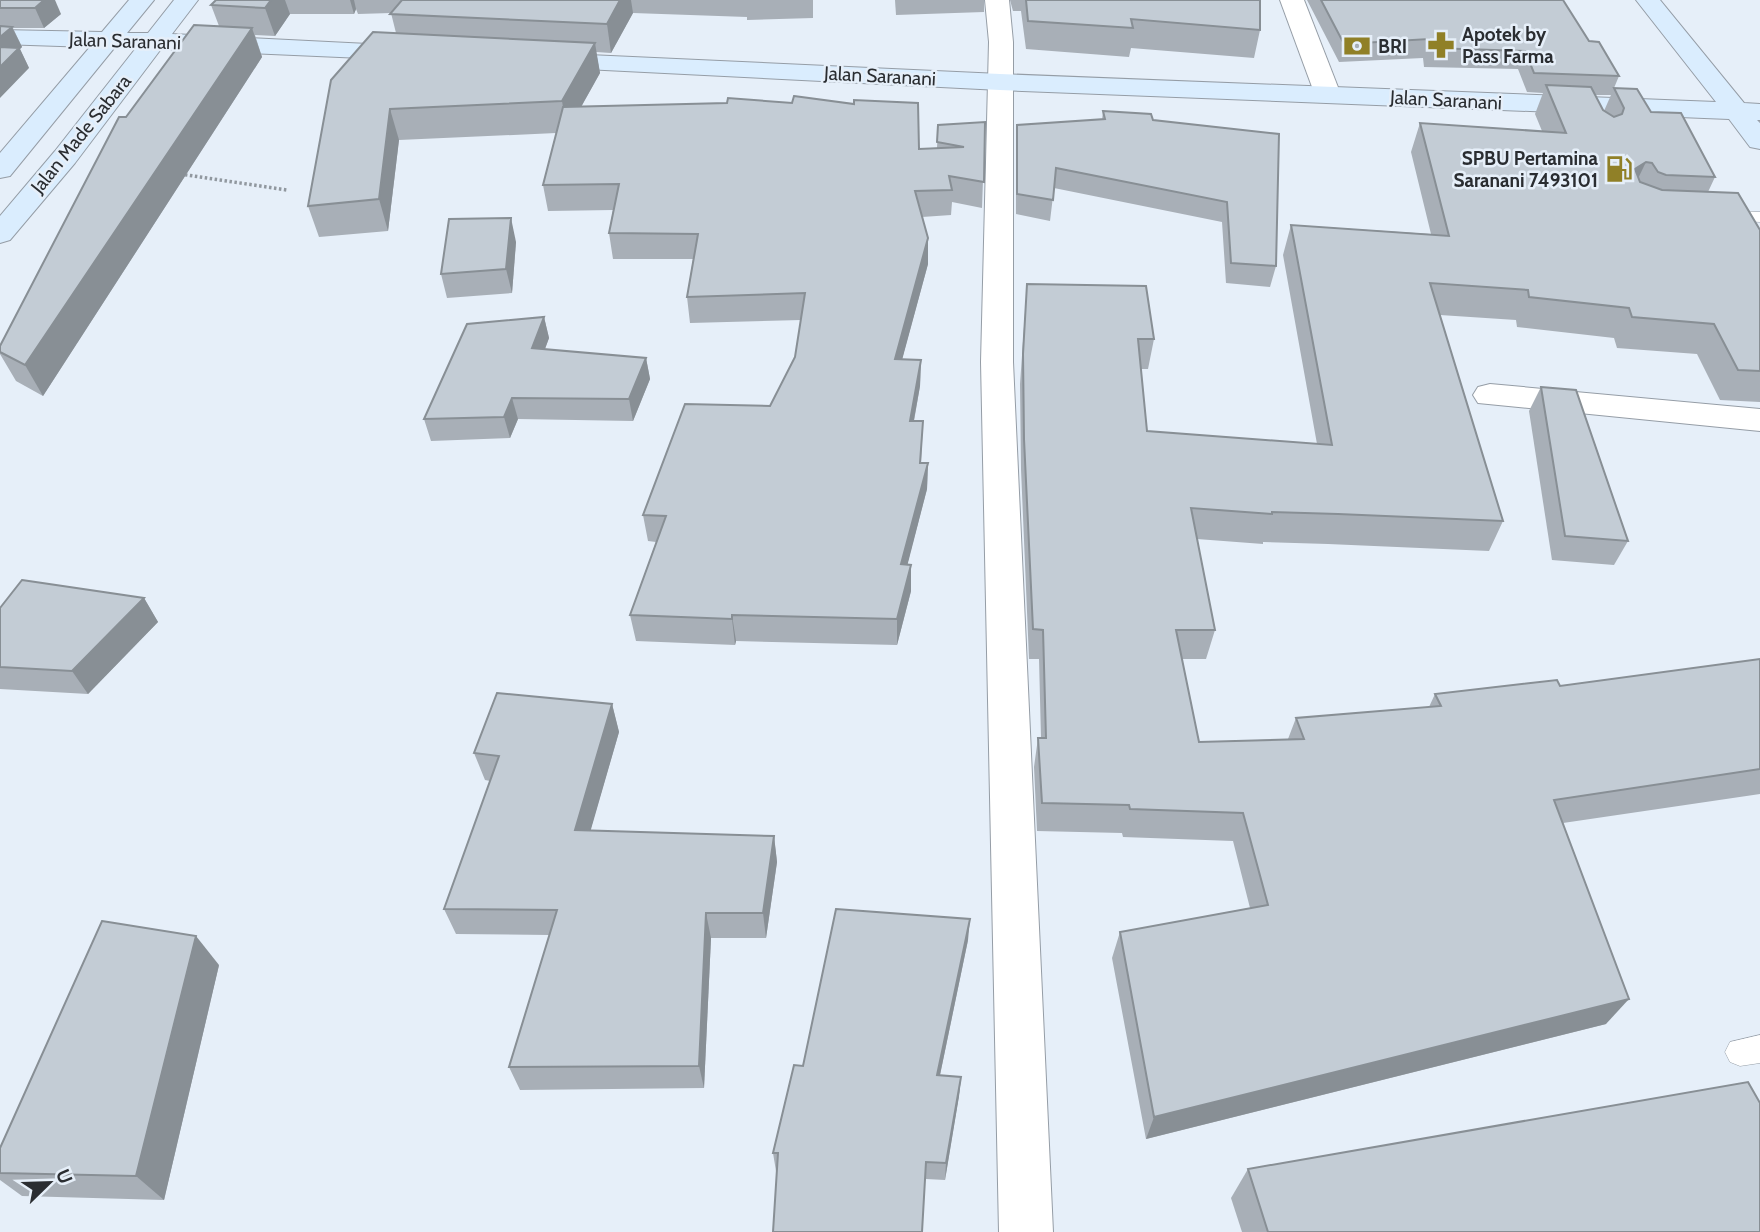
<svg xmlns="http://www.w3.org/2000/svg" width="1760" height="1232" viewBox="0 0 1760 1232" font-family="Cabin,sans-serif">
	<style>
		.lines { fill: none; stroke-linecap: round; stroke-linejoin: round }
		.lane-casing { stroke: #959da6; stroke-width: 1 }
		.street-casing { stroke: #959da6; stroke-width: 2 }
		.secondary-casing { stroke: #959da6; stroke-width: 2 }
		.path { stroke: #91989f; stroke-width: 3.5; stroke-dasharray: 2.5 2.5; stroke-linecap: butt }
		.lane { fill: #fff; fill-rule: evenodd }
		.street { fill: #fff; fill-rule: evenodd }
		.secondary { fill: #daedfe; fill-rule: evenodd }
		.wall { fill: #a8afb7; fill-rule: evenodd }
		.shaded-wall { fill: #888f95 }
		.building { fill: #c3ccd5; stroke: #888f95; stroke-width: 2 }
		.labels { text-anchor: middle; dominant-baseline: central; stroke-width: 5; stroke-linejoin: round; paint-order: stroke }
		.far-poi-label { font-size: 19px; font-weight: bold; fill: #2a2d31; stroke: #e6eff9; text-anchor: start }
		.far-street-label { font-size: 19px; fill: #2a2d31; stroke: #e6eff9 }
	</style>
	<rect width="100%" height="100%" fill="#e6eff9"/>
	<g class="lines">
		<defs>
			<g id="lane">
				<polygon points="1721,210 1760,212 1760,222 1715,219 1713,215 1715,211"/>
				<polygon points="1760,1035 1760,1063 1740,1066 1730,1062 1725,1052 1730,1042"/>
			</g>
			<g id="street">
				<polygon points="985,0 1009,0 1013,42 1013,362 1053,1232 999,1232 981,362 989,42"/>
				<polygon points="1280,0 1304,0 1341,95 1337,100 1328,103 1319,100 1315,95"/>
				<polygon points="1490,384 1760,409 1760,431 1478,403 1473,395 1478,387"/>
			</g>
			<g id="secondary">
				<polygon points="129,0 154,0 127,33 148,33 174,0 198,0 172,34 408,46 417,48 420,53 417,58 408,60 161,49 75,163 10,240 0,243 0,216 55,151 136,48 115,47 10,176 0,178 0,153 90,47 0,44 0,30 102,32"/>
				<polygon points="1636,0 1660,0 1744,103 1760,104 1760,120 1757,120 1760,123 1760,149 1750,147 1729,119 1000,90 545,67 536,65 533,60 536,55 545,53 1000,74 1716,102"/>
			</g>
		</defs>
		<use href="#lane" class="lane-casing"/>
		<use href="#street" class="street-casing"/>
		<use href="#secondary" class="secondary-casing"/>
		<polyline class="path" points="180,174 287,190"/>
		<use href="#lane" class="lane"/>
		<use href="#street" class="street"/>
		<use href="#secondary" class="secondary"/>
	</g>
	<g class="wall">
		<polygon points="0,0 61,14 44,28 13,28 22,47 20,49 29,68 0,67"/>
		<polygon points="216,0 813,0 813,18 747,20 747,17 633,13 611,53 596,52 600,73 581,107 919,149 937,148 938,125 985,122 982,208 952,202 951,215 922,217 928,238 928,264 902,359 921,360 920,386 914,421 923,421 921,463 928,463 927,489 907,565 911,591 897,645 736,641 735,645 636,641 630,615 656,542 648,541 643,515 770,406 795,357 801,320 690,323 687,297 693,259 613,259 609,233 613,210 548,211 543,185 556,133 399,140 388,231 319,237 308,206 396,33 391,13 358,14 356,9 354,14 290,14 275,36 255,35 262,57 43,396 16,381 0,354 0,346 126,117 219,26 211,5"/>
		<polygon points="895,0 984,0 984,12 896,15"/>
		<polygon points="1010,0 1260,0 1260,30 1254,58 1131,48 1129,57 1026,49 1021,11 1013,11"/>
		<path d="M1307,0H1563L1589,41L1619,76L1614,88L1651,112L1715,177L1708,192L1760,230V402L1720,400L1697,354L1617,348L1614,338L1517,327L1516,320L1440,315L1503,521L1489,551L1328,544L1263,542V544L1197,539L1215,630L1206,659H1182L1199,742L1288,739L1296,718L1429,707L1435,694L1560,686L1760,659V794L1563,823L1606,1024L1146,1139L1112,958L1120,932L1250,908L1233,841L1123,837L1122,833L1037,831L1034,767L1038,738H1041L1039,659H1029L1021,469L1020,384L1027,284L1154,339L1148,369H1141L1147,431L1317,444L1283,255L1291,225L1431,234L1411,152L1420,123L1542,131L1535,114L1543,93L1527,92L1518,69L1424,67L1423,58L1339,62ZM1595,95H1611L1604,111L1603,110Z"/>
		<polygon points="1103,111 1153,120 1279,134 1276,266 1270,287 1226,283 1222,222 1054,188 1050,221 1016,214 1016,145 1017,125 1102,120"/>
		<polygon points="516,242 512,293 447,298 441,274"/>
		<polygon points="544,317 549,338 545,349 646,358 650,379 633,421 518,419 510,438 431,441 424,419"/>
		<polygon points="1541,387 1628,541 1614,565 1552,560 1529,411"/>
		<polygon points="144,598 158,622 88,694 0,689 0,608"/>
		<polygon points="612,704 619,732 590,831 774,836 777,862 766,938 711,938 704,1088 520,1090 509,1067 550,935 456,934 444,909 490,781 485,780 474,753"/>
		<polygon points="968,940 940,1075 961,1077 959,1096 945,1180 776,1171 773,1153 803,1066"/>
		<polygon points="219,965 164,1200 22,1196 0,1180 0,1148"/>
		<polygon points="1248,1169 1760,1232 1242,1232 1231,1198"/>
	</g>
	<g class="shaded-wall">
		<polygon points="44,0 55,0 61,14 44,28 35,8"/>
		<polygon points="271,0 285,0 290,14 275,36 265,8"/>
		<polygon points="350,0 354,0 356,9 354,14"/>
		<polygon points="620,0 631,0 633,13 611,53 607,24"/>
		<polygon points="12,27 22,47 20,49 29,68 0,98 0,37"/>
		<polygon points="252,28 262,57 43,396 25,365"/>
		<polygon points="595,43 600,73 567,132 562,101"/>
		<polygon points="390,109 399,140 388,231 379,199"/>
		<polygon points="1646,162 1632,191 1635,169"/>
		<polygon points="511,218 516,242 512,293 506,269"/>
		<polygon points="928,238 928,264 895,386 895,359"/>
		<polygon points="544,317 549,338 537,370 532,348"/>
		<polygon points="646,358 650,379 633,421 629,399"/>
		<polygon points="921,360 920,386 909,447 910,421"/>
		<polygon points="512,398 518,419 510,438 504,417"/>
		<polygon points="928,463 927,489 901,590 901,564"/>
		<polygon points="911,565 911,591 897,645 897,619"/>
		<polygon points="144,598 158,622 88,694 72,671"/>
		<polygon points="732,615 736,641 735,645 732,619"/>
		<polygon points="612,704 619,732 583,857 575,830"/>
		<polygon points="774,836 777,862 766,938 763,913"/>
		<polygon points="706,913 711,938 704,1088 699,1066"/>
		<polygon points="970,919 968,940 936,1094 937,1075"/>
		<polygon points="196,936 219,965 164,1200 136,1176"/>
		<polygon points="1629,999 1606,1024 1146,1139 1154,1117"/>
		<polygon points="961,1077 959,1096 945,1180 946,1163"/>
	</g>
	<g class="building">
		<polygon points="0,0 44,0 35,8 0,8"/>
		<polygon points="216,0 271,0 265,8 211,5"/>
		<polygon points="402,0 620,0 607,24 390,14"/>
		<polygon points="1026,0 1260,0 1260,30 1131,19 1133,28 1028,21"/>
		<polygon points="1321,0 1563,0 1589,41 1599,42 1619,76 1534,73 1525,51 1430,48 1429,39 1344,44"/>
		<polygon points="194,25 252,28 25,365 0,352 0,346 119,117 126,117"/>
		<polygon points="0,26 12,27 0,37"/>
		<polygon points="373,32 595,43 562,101 390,109 379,199 308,206 331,80"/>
		<polygon points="0,47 19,48 0,67"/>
		<polygon points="1546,85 1591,87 1603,110 1614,117 1622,114 1624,108 1614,88 1637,89 1651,112 1681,113 1715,177 1666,175 1658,172 1652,163 1646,162 1635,169 1640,182 1662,190 1738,193 1760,230 1760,371 1738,370 1714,324 1632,317 1629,308 1529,297 1528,290 1430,283 1503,521 1338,514 1272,512 1272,514 1191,508 1215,630 1176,630 1199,742 1304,739 1296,718 1441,706 1435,694 1557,680 1560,686 1760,659 1760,769 1554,800 1629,999 1154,1117 1120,932 1268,905 1243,813 1130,809 1129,805 1042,803 1038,738 1046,738 1043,630 1033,629 1024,439 1023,354 1027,284 1146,286 1154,339 1138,339 1147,431 1332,445 1291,225 1449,236 1420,123 1566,133"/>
		<polygon points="794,96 854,104 854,100 918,103 919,149 964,147 937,142 938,125 985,122 984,182 949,176 952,190 915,191 928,238 895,359 921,360 910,421 923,421 920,463 928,463 901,564 911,565 897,619 732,615 732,619 630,615 666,516 643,515 685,404 770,406 795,357 805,293 687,297 698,234 609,233 619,184 543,185 563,107 727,103 728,98 792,103"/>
		<polygon points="1103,111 1151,114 1153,120 1279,134 1276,266 1231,263 1227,202 1056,168 1053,200 1017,194 1017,125 1105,119"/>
		<polygon points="511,218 506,269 441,274 449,219"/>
		<polygon points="544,317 532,348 646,358 629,399 512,398 504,417 424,419 467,324"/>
		<polygon points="1541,387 1576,390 1628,541 1565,536"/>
		<polygon points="22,580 144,598 72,671 0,667 0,608"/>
		<polygon points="497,693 612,704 575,830 774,836 763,913 706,913 699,1066 509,1067 557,910 444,909 499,756 474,753"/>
		<polygon points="836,909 970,919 937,1075 961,1077 946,1163 926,1162 922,1232 773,1232 778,1153 773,1153 794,1065 803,1066"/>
		<polygon points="102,921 196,936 136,1176 0,1173 0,1148"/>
		<polygon points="1748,1082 1760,1103 1760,1232 1268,1232 1248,1169"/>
	</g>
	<defs>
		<symbol id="pharmacy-bare" viewBox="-9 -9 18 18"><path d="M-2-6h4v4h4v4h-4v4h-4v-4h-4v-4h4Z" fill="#908027" stroke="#e6eff9" stroke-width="2.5" paint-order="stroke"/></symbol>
		<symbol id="bank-bare" viewBox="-9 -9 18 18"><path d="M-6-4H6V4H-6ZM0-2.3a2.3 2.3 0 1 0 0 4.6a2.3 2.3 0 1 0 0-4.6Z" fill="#908027" stroke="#e6eff9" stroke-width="2.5" paint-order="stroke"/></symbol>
		<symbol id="fuel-bare" viewBox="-9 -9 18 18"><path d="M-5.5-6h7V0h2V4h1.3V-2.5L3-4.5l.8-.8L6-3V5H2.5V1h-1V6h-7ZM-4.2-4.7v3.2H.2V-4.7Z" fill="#908027" stroke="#e6eff9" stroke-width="2.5" paint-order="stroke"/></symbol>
	</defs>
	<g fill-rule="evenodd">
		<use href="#pharmacy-bare" x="1422" y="26" width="38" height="38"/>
		<use href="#bank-bare" x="1338" y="27" width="38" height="38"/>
		<use href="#fuel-bare" x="1600" y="150" width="38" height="38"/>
	</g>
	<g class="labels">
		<g class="far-poi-label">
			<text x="1462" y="34">Apotek by<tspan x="1462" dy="22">Pass Farma</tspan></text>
			<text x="1378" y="46">BRI</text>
			<text x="1598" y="158" text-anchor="end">SPBU Pertamina<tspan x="1598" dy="22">Saranani 7493101</tspan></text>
		</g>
		<g class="far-street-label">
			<text transform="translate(125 41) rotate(2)">Jalan Saranani</text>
			<text transform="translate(880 76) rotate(3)">Jalan Saranani</text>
			<text transform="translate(1446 100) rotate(3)">Jalan Saranani</text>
			<text transform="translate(81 134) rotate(-51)">Jalan Made Sabara</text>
		</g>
	</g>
	<g transform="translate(49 1183) rotate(67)" stroke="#e6eff9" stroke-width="5" paint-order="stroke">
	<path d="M0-5L12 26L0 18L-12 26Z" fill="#2a2d31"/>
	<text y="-10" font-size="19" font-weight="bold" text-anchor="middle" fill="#2a2d31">U</text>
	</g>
</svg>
